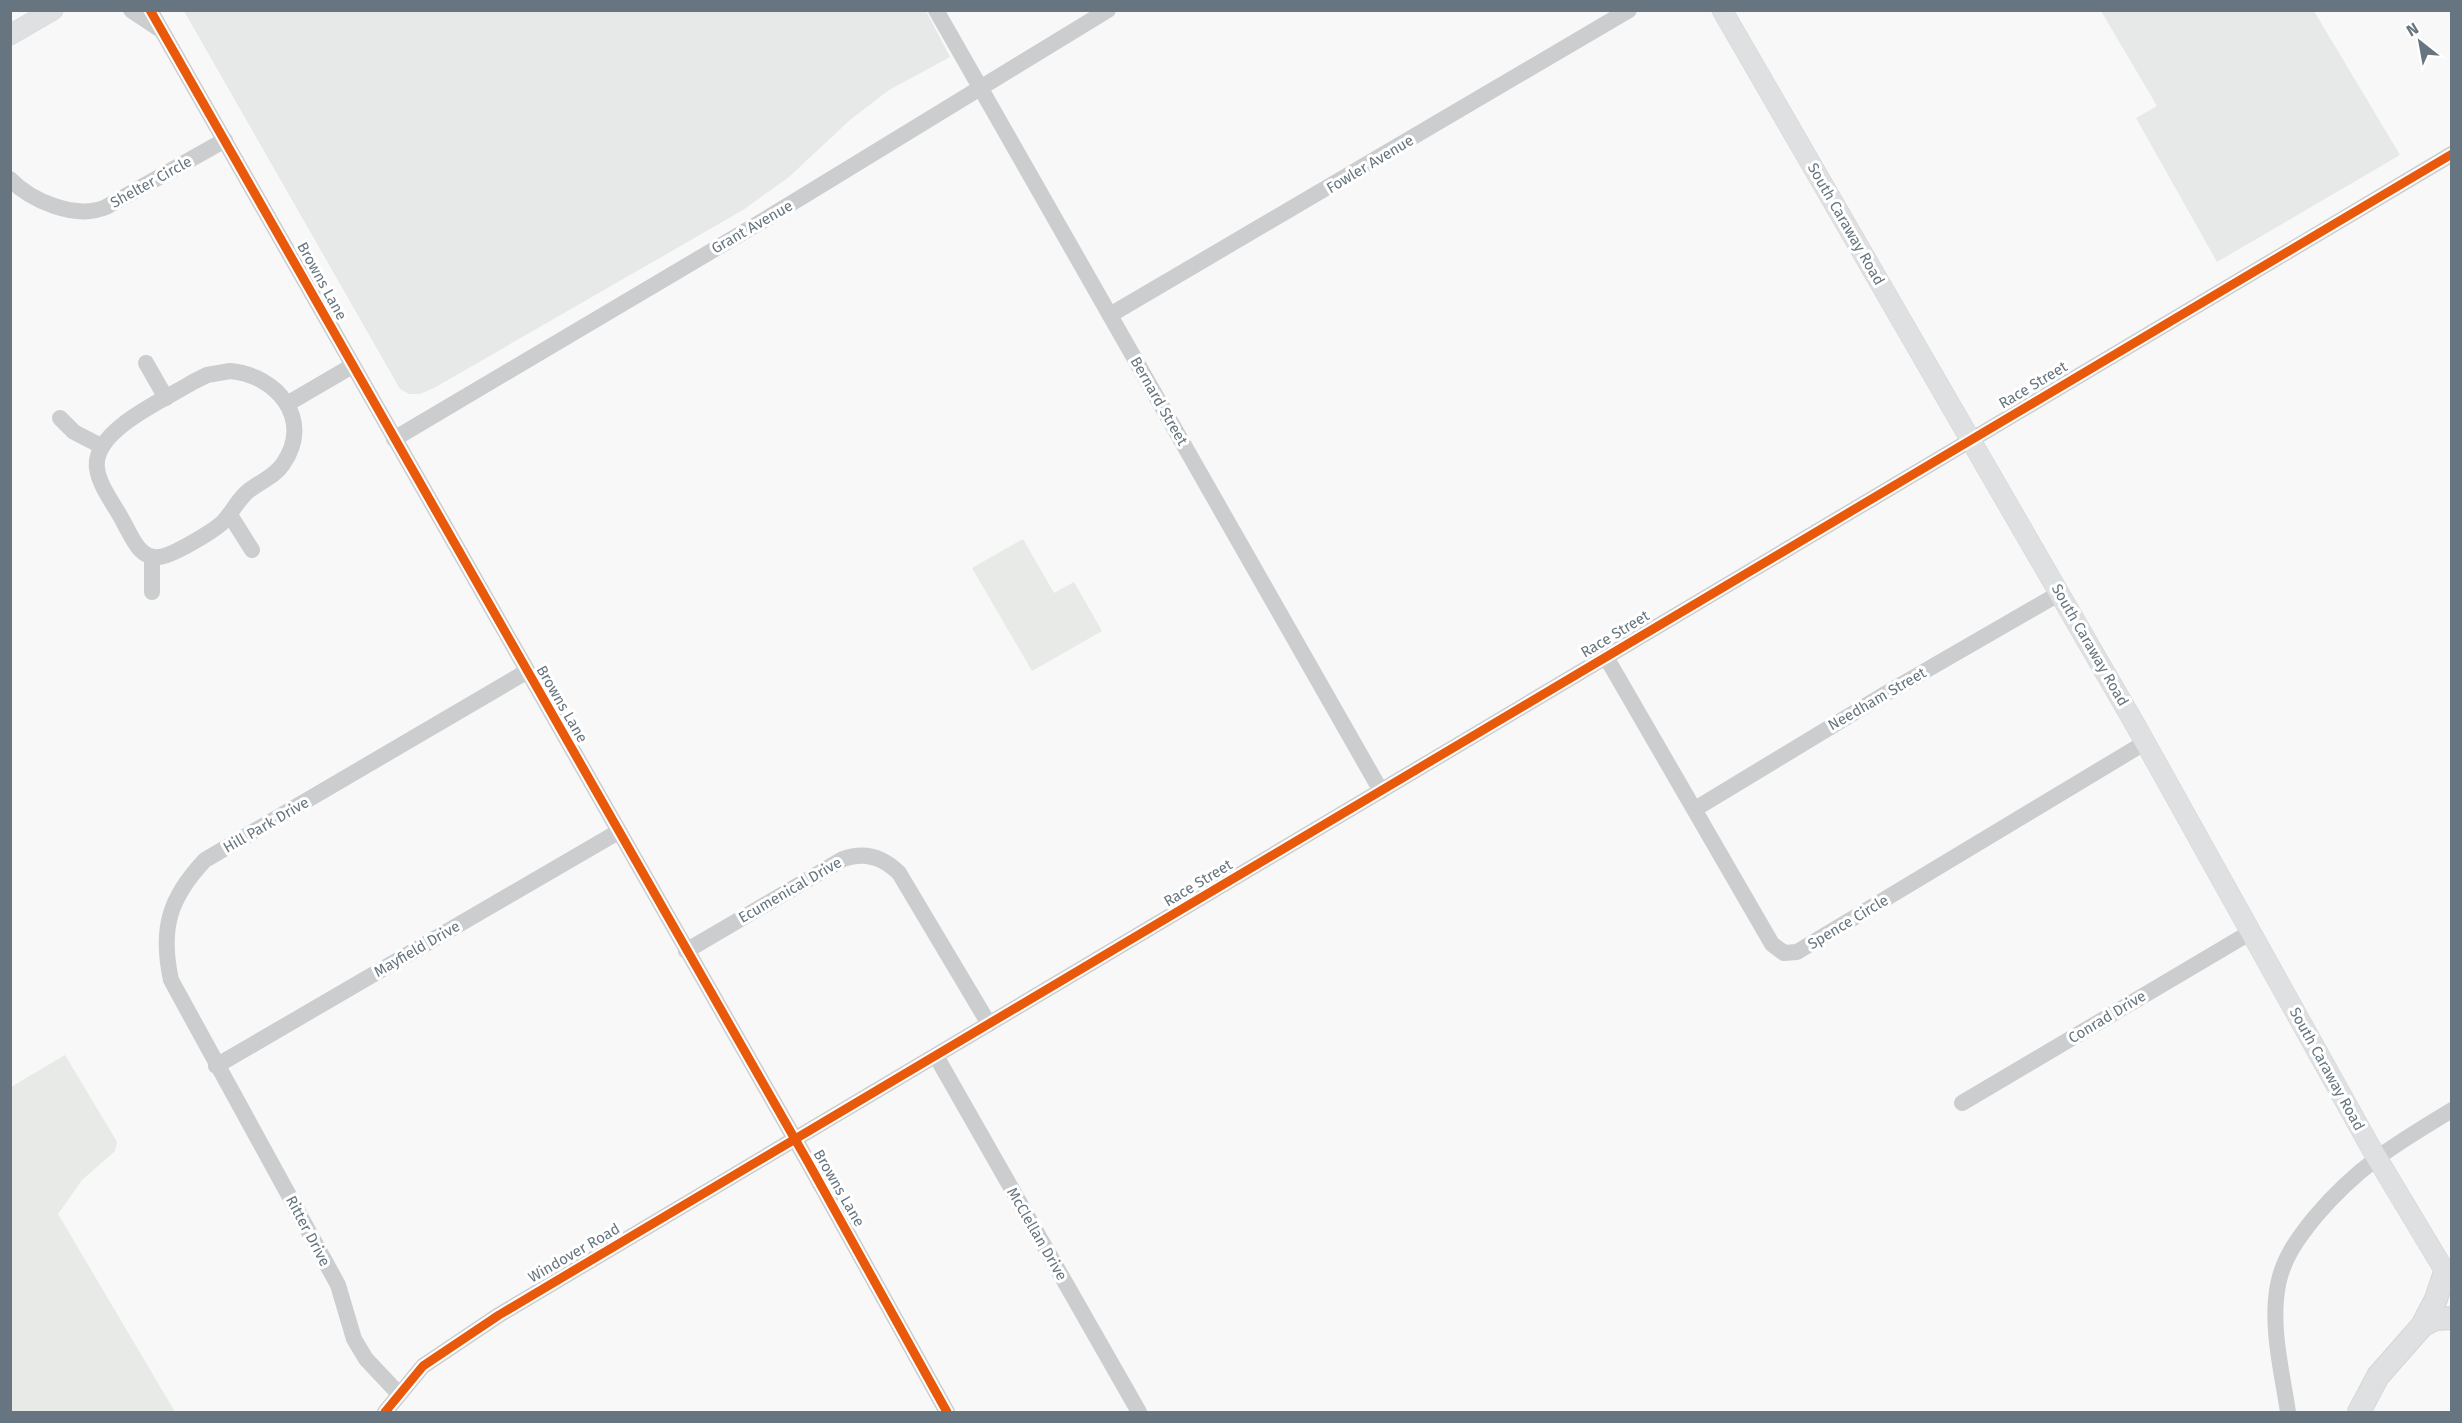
<svg xmlns="http://www.w3.org/2000/svg" width="2462" height="1423" viewBox="0 0 2462 1423" font-family="'Fira Sans',sans-serif">
	<style>
		.built { fill: #e7e8e8 }
		.green { fill: #e7eae6 }
		.lines { fill: none; stroke-linecap: round; stroke-linejoin: round }
		.major-casing { stroke: #d4d5d5; stroke-width: 21 }
		.highway-casing { stroke: #d4d5d5; stroke-width: 24 }
		.minor { stroke: #cbcdce; stroke-width: 16 }
		.major { stroke: #dfe0e1; stroke-width: 20 }
		.highway { stroke: #dfe0e1; stroke-width: 22 }
		.cycleway-casing { stroke: #fff; stroke-width: 13 }
		.cycleway { stroke: #e8590c; stroke-width: 9 }
		.labels { text-anchor: middle; dominant-baseline: central; stroke-width: 6; stroke-linejoin: round; paint-order: stroke }
		.street-label { font-size: 15px; fill: #66757f; stroke: #fff }
	</style>
	<rect width="100%" height="100%" fill="#f8f8f8"/>
	<g class="built">
		<polygon points="184,11 926,11 950,57 889,90 850,120 789,177 743,210 434,388 420,394 409,394 400,389"/>
		<polygon points="2101,11 2314,11 2400,155 2217,262 2136,118 2157,106"/>
	</g>
	<g class="green">
		<polygon points="1023,539 1054,593 1074,582 1102,631 1032,671 972,568"/>
		<polygon points="65,1055 117,1142 115,1151 82,1180 58,1214 175,1412 11,1412 11,1087"/>
	</g>
	<g class="lines">
		<defs>
			<g id="major">
				<polyline points="1722,10 2136,726 2371,1148 2452,1283"/>
				<polyline points="10,35 53,10"/>
			</g>
			<g id="highway">
				<polyline points="2422,1326 2435,1319 2452,1318"/>
				<polyline points="2359,1412 2378,1376 2422,1326 2436,1299 2445,1272 2452,1273"/>
			</g>
		</defs>
		<use href="#major" class="major-casing"/>
		<use href="#highway" class="highway-casing"/>
		<g class="minor">
			<polyline points="131,10 158,28"/>
			<polyline points="150,10 808,1162 947,1412"/>
			<polyline points="936,10 1381,791"/>
			<path d="M10,179C31,201 76,220 106,207L225,140"/>
			<polyline points="1110,315 1629,10"/>
			<polyline points="146,363 166,398"/>
			<path d="M230,371C277,375 314,420 283,464C273,479 257,482 245,494C236,503 231,514 222,523C212,532 172,556 159,557C140,559 133,539 125,525C117,508 99,487 97,468C92,430 166,399 193,382L207,375Z"/>
			<polyline points="287,404 352,366"/>
			<polyline points="60,418 74,432 101,446"/>
			<polyline points="394,439 769,217 1108,10"/>
			<polyline points="230,515 252,550"/>
			<polyline points="152,557 152,592"/>
			<polyline points="1606,657 1772,944 1784,953 1797,952 2146,742"/>
			<polyline points="1695,809 1885,694 2060,593"/>
			<path d="M686,951L843,859C865,851 883,857 899,873L989,1024"/>
			<polyline points="936,1056 1139,1412"/>
			<polyline points="216,1066 618,832"/>
			<polyline points="1962,1103 2251,932"/>
			<path d="M398,1393L366,1359L354,1339L338,1285L171,980C160,929 169,898 205,860L526,672"/>
			<polyline points="385,1412 423,1366 499,1315 2452,154"/>
			<path d="M2288,1412C2282,1372 2270,1326 2278,1285C2283,1258 2298,1238 2315,1217C2357,1167 2397,1143 2452,1110"/>
		</g>
		<use href="#major" class="major"/>
		<use href="#highway" class="highway"/>
		<defs>
			<g id="cycleway">
				<polyline points="150,10 808,1162 947,1412"/>
				<polyline points="385,1412 423,1366 499,1315 2452,154"/>
			</g>
		</defs>
		<use href="#cycleway" class="cycleway-casing"/>
		<use href="#cycleway" class="cycleway"/>
	</g>
	<g class="labels">
		<g class="street-label">
			<text transform="translate(1370 164) rotate(-31)">Fowler Avenue</text>
			<text transform="translate(151 182) rotate(-29)">Shelter Circle</text>
			<text transform="translate(1846 224) rotate(60)">South Caraway Road</text>
			<text transform="translate(752 227) rotate(-30)">Grant Avenue</text>
			<text transform="translate(322 281) rotate(61)">Browns Lane</text>
			<text transform="translate(2033 385) rotate(-31)">Race Street</text>
			<text transform="translate(1159 401) rotate(60)">Bernard Street</text>
			<text transform="translate(1615 634) rotate(-31)">Race Street</text>
			<text transform="translate(2090 645) rotate(60)">South Caraway Road</text>
			<text transform="translate(1877 699) rotate(-30)">Needham Street</text>
			<text transform="translate(562 704) rotate(60)">Browns Lane</text>
			<text transform="translate(266 825) rotate(-30)">Hill Park Drive</text>
			<text transform="translate(1198 883) rotate(-31)">Race Street</text>
			<text transform="translate(790 890) rotate(-30)">Ecumenical Drive</text>
			<text transform="translate(1848 922) rotate(-31)">Spence Circle</text>
			<text transform="translate(417 949) rotate(-30)">Mayfield Drive</text>
			<text transform="translate(2107 1017) rotate(-31)">Conrad Drive</text>
			<text transform="translate(2327 1069) rotate(61)">South Caraway Road</text>
			<text transform="translate(839 1188) rotate(60)">Browns Lane</text>
			<text transform="translate(308 1231) rotate(62)">Ritter Drive</text>
			<text transform="translate(1037 1234) rotate(60)">McClellan Drive</text>
			<text transform="translate(574 1253) rotate(-30)">Windover Road</text>
		</g>
	</g>
	<rect width="2462" height="1423" fill="none" stroke="#66757f" stroke-width="24"/>
	<g transform="translate(2420 42) rotate(329)" stroke="#ffffff" stroke-width="4.5" paint-order="stroke">
	<path d="M0-4.5L10 22L0 15L-10 22Z" fill="#66757f"/>
	<text y="-9" font-size="16" font-weight="bold" text-anchor="middle" fill="#66757f">N</text>
	</g>
</svg>
